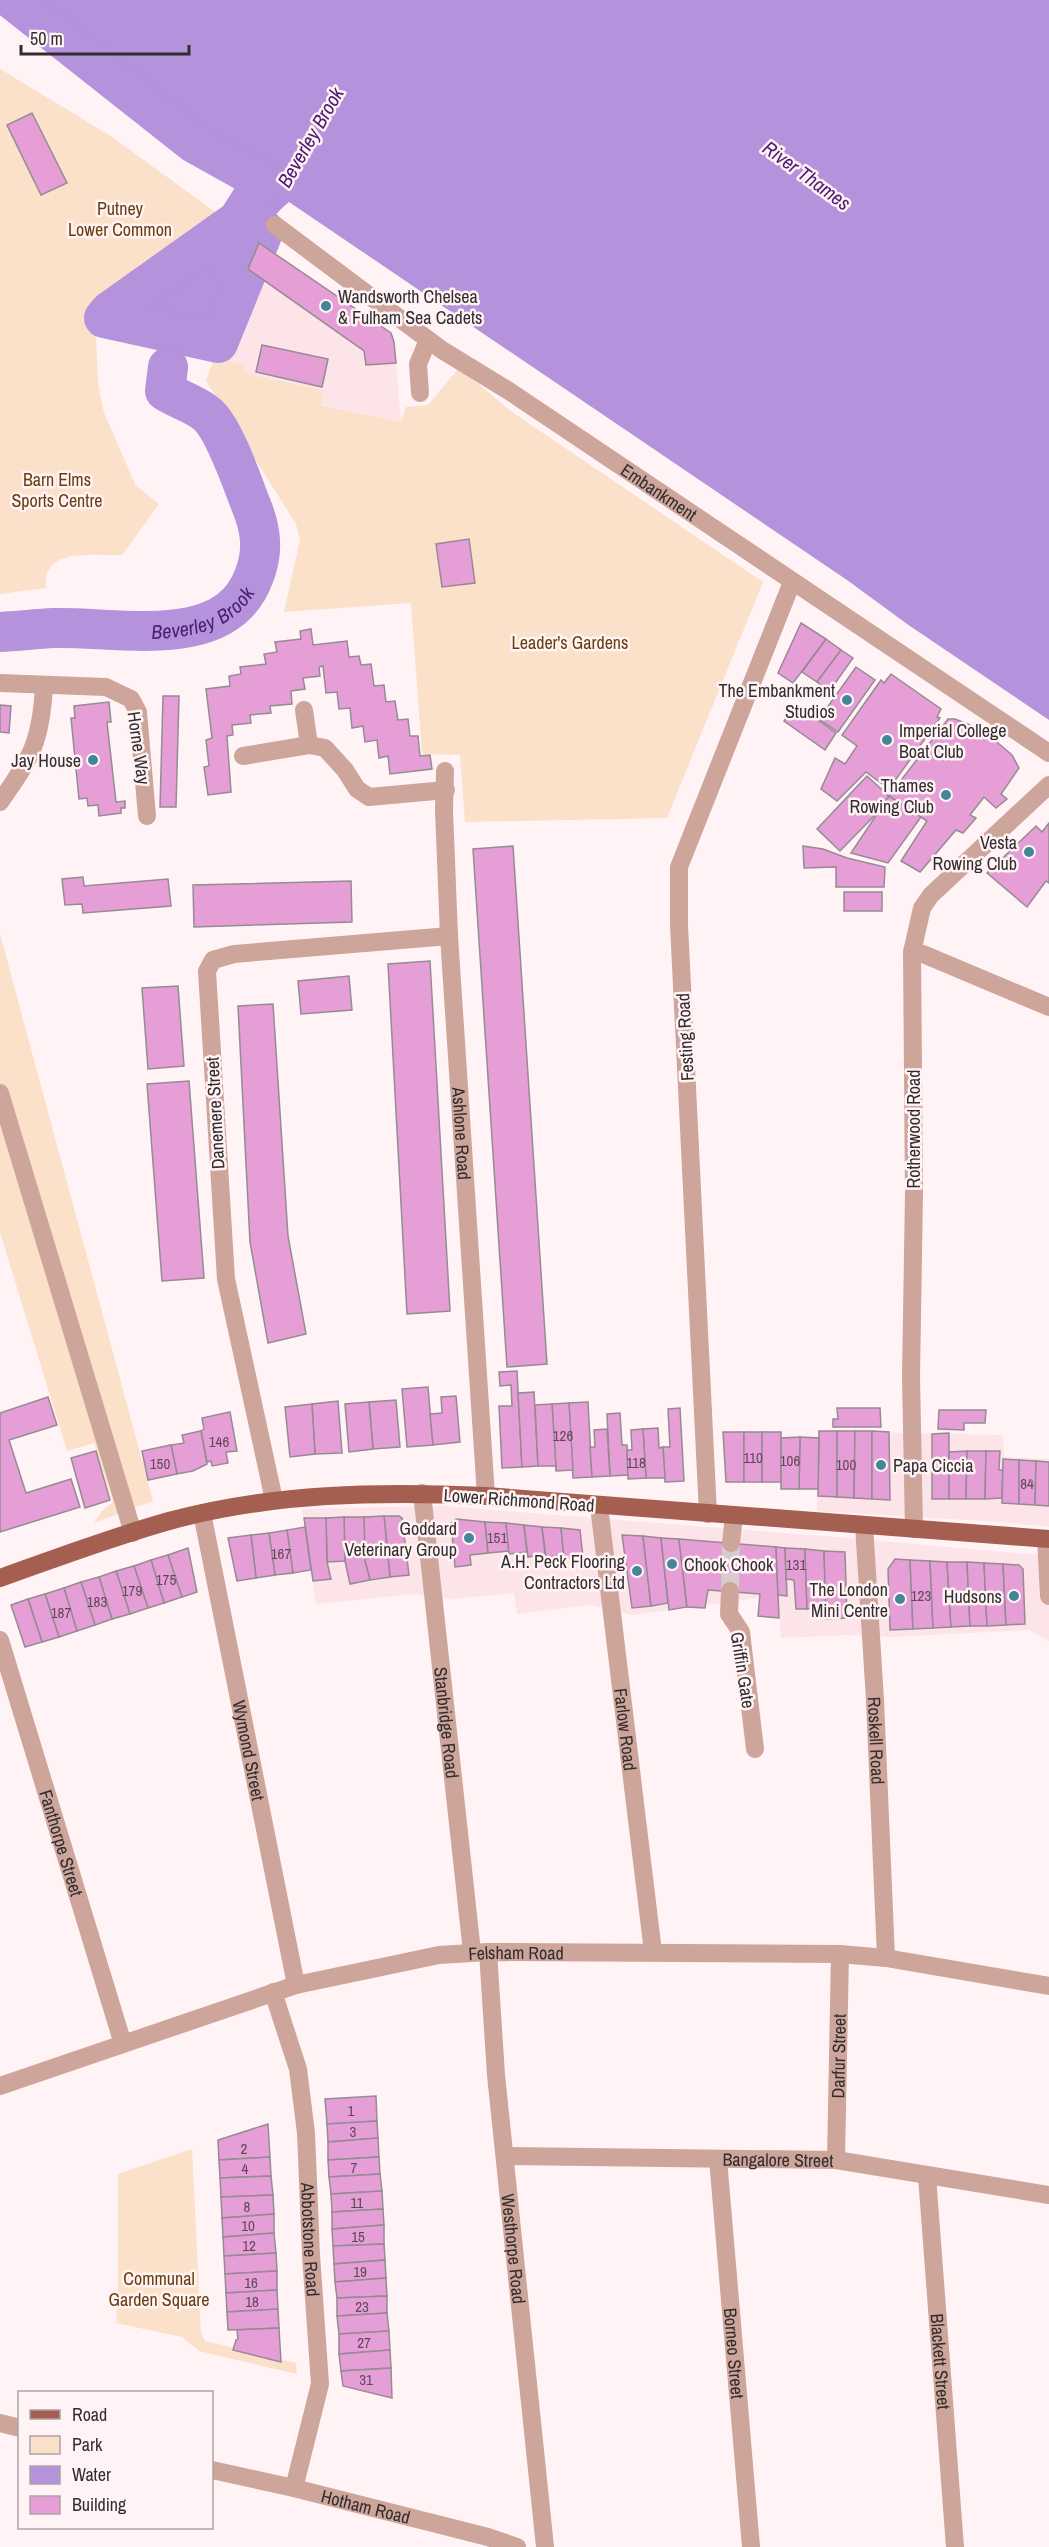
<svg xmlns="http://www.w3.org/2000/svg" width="1049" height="2547" viewBox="0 0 1049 2547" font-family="'Archivo Narrow',sans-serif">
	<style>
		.built { fill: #fce4e9 }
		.green { fill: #fbe0ca }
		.water { fill: #b492dc }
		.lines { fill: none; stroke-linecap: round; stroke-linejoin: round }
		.river { stroke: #b492dc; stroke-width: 40 }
		.building { fill: #e69ed7; stroke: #958b93; stroke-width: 1.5 }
		.minor-tunnel { stroke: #d6cbcd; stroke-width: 18; stroke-dasharray: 18 9; stroke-linecap: butt }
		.minor { stroke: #cda59b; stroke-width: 18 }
		.major { stroke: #a55f50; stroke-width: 18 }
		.poi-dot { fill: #438697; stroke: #fff3f5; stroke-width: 2 }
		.labels { text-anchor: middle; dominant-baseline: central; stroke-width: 5; stroke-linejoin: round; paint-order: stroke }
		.number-label { font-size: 15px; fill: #5f4958 }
		.park-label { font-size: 18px; fill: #693d0d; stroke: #fff3f5 }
		.poi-label { font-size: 18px; fill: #322d2e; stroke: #fff3f5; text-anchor: end }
		.street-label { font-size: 18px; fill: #322d2e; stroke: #fff3f5 }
		.water-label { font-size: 20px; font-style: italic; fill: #4c1d74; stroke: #fff3f5 }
	</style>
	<rect width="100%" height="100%" fill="#fff3f5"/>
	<g class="built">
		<polygon points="248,269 364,351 366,365 396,363 401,422 320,404 323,390 243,373 244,365 214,359"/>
		<polygon points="819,1431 1003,1435 1004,1457 1049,1459 1049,1527 1000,1522 817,1511"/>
		<polygon points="442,1506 848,1538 1049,1556 1049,1641 1029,1630 891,1637 848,1635 781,1638 778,1595 633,1615 590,1605 517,1614 514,1593 453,1599 412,1594 316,1604 302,1509"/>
	</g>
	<g class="green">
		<path d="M0,69L109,135L225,219L95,309L98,383L104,413L136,486L159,504L122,555C95,556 41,546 46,588L0,594Z"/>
		<polygon points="214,359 245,365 244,373 323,390 321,405 401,422 406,407 428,405 459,368 512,412 763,582 667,818 465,822 460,755 422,754 411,603 284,612 300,540 296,524 206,381"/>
		<polygon points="0,934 153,1501 94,1523 101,1512 113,1502 94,1443 67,1451 0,1232"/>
		<polygon points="192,2149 201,2332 205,2341 296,2363 297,2374 199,2351 182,2337 116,2323 118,2282 118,2174"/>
	</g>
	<path class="water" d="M13,0H1049V720L907,624L847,580L289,202C254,228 234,302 218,343L104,318L110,311L238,220L259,187L255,177L194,143Z"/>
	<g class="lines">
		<g class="river">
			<polyline points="13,0 194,143 255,177 259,187 238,220 110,311 104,318 218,343 264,230 260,226 227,263"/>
			<path id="s1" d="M0,632C18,631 36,629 54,628C118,626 226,653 254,576C264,551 261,529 251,505C242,482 225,431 208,415C196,404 179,400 165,391L168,367"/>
		</g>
	</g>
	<g class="building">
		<polygon points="32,113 67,183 41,195 7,125"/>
		<polygon points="259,243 391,333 394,342 396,363 366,365 364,351 248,269"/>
		<polygon points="262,345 328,359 322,387 256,372"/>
		<polygon points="469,539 475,583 442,587 436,544"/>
		<polygon points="801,623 826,639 793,683 778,673"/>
		<polygon points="311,629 313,645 347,641 349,657 359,656 361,665 371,664 374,686 384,685 386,702 395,701 398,720 408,719 410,736 418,736 420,756 430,755 432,769 390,774 388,756 379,758 377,740 365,742 363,726 352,728 350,708 339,709 337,692 326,693 323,666 319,667 320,676 303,678 305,689 291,691 292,704 270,706 271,713 250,715 251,723 232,725 233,735 227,736 231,792 208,795 204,767 209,766 206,740 212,738 206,689 230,686 229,676 241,674 240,667 266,664 264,654 277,652 275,642 301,639 300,631"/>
		<polygon points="826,639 841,650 817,682 802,672"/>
		<polygon points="841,650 853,658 829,692 817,682"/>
		<polygon points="856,667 875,680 838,732 819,719"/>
		<polygon points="891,674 941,709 937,717 940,718 889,789 866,772 837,801 821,789 835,758 845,764 857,746 842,735 881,680 884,683"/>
		<polygon points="163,696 179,696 176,807 160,807"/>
		<polygon points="109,702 111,722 107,722 116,802 125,801 125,808 121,808 121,813 99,816 98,805 88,806 87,798 79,799 71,718 75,718 74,706"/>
		<polygon points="796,704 836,733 825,750 784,721"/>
		<polygon points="0,705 11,706 9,733 0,732"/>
		<polygon points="948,719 955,719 970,725 991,737 1012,755 1019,768 1001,794 1007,799 996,808 984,797 970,815 976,818 963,833 956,830 920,872 901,861 927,821 889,796"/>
		<polygon points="867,776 889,796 879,811 840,851 817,829"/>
		<polygon points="889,796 921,817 888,863 851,853"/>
		<polygon points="1049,823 1049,883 1046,881 1027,907 987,873 1036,826 1042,832"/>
		<polygon points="513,846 547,1364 507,1367 473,849"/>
		<polygon points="803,846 823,849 847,858 885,867 884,887 836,887 836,867 804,868"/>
		<polygon points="83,877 84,886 168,879 171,906 83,913 82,904 65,905 62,879"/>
		<polygon points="351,881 352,922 194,927 193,885"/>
		<rect x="844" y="892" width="38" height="19"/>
		<polygon points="430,961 450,1311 407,1314 388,964"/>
		<polygon points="349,976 352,1010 301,1014 298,981"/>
		<polygon points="178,986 184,1066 148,1069 142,988"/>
		<polygon points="273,1004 288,1236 306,1334 268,1343 250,1242 238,1006"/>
		<polygon points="189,1081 204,1278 162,1281 147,1084"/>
		<polygon points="517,1371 522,1467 502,1468 499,1406 512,1406 511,1385 500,1386 499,1372"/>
		<polygon points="428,1387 433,1445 407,1447 402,1389"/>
		<polygon points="534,1392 538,1466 522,1467 518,1393"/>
		<polygon points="456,1396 460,1442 433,1445 430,1414 442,1413 441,1397"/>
		<polygon points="48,1397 57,1425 9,1440 26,1493 71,1479 80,1507 0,1532 0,1413"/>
		<polygon points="396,1400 400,1447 373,1449 369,1402"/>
		<polygon points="338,1401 342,1453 315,1454 312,1404"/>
		<polygon points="369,1402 373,1449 349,1452 345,1404"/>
		<polygon points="588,1402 592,1477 573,1478 569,1403"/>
		<polygon points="569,1403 573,1470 556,1471 552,1404"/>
		<polygon points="312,1404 315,1454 290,1457 285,1407"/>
		<polygon points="552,1404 556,1466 538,1466 535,1405"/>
		<polygon points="680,1408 684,1481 665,1482 663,1447 670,1447 668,1409"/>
		<polygon points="837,1408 880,1408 881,1427 833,1427 833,1419 838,1419"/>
		<polygon points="939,1410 986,1410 985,1423 964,1423 964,1430 938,1429"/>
		<polygon points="230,1412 237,1451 226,1452 228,1463 212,1466 211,1461 207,1462 201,1431 204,1429 202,1418"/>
		<polygon points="620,1413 622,1445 627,1445 628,1475 610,1476 607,1414"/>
		<polygon points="658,1428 659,1448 663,1447 665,1478 646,1478 643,1429"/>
		<polygon points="607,1429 610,1476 592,1477 590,1447 595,1447 594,1430"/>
		<polygon points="643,1429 646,1478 628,1479 627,1450 632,1450 631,1430"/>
		<polygon points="201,1431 207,1464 193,1471 177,1474 171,1445 184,1443 182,1435"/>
		<polygon points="819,1431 837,1431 837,1497 818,1496"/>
		<polygon points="837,1431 855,1431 854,1498 837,1497"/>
		<polygon points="855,1431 872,1431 872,1499 854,1498"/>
		<polygon points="872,1431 889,1432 890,1500 872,1499"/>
		<polygon points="723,1432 744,1432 744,1482 726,1482"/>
		<rect x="744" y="1432" width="18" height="50"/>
		<rect x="762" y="1432" width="19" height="50"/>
		<polygon points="949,1433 949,1499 932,1499 932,1434"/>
		<polygon points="800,1437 819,1438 818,1489 799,1489"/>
		<polygon points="800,1437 799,1489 781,1489 781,1438"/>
		<polygon points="171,1445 177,1474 148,1480 142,1451"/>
		<polygon points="96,1451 110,1500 85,1508 71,1458"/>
		<polygon points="967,1451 966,1499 949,1499 949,1452"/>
		<polygon points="967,1451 986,1451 985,1499 966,1499"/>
		<polygon points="986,1451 1000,1451 999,1470 1003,1470 1002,1498 985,1499"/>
		<polygon points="1003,1459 1019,1460 1019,1504 1002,1503"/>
		<polygon points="1019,1460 1036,1461 1035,1505 1019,1504"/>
		<polygon points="1036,1461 1049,1462 1049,1506 1035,1505"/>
		<polygon points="384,1516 399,1516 402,1518 409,1575 390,1577"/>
		<polygon points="384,1516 390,1577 370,1580 365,1561 364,1517"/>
		<polygon points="344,1517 364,1517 365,1561 370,1580 350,1584 345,1561"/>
		<polygon points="344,1517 345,1561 327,1562 326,1518"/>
		<polygon points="304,1518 326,1518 327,1562 331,1579 313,1581"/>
		<polygon points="456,1519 485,1522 488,1553 470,1555 471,1565 455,1567 451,1523"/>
		<polygon points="485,1522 506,1523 509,1551 488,1553"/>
		<polygon points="506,1523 524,1525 527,1552 509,1554"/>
		<polygon points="524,1525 542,1527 545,1554 528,1557"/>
		<polygon points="305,1527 311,1570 293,1573 287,1530"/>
		<polygon points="542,1527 561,1528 564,1555 546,1557"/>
		<polygon points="561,1528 580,1530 583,1557 564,1559"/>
		<polygon points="287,1530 293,1573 275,1575 269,1533"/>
		<polygon points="269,1533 275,1575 256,1578 251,1535"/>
		<polygon points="251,1535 256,1578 237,1581 228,1538"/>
		<polygon points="622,1535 643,1536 651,1606 632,1608"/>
		<polygon points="643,1536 661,1538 668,1603 651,1606"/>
		<polygon points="661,1538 679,1539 687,1607 669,1610"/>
		<polygon points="679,1539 776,1547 779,1618 758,1616 760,1594 708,1590 705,1608 687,1607"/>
		<polygon points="776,1547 785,1548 787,1596 778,1595"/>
		<polygon points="188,1548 197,1592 182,1597 168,1555"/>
		<polygon points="785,1548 805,1549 807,1609 796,1609 794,1580 786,1579"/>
		<polygon points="805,1549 824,1551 826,1608 807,1609"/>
		<polygon points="824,1551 845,1552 847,1618 826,1619"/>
		<polygon points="168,1555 182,1597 164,1603 151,1560"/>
		<polygon points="895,1559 910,1560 913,1629 890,1630 888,1569"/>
		<polygon points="151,1560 164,1603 148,1608 134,1566"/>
		<polygon points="910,1560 930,1561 933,1628 913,1629"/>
		<polygon points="930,1561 947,1562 951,1627 933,1628"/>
		<polygon points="947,1562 967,1562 970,1626 951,1627"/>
		<polygon points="967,1562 984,1563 987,1626 970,1626"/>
		<polygon points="984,1563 1003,1564 1006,1625 987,1626"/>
		<polygon points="1003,1564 1019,1565 1023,1569 1025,1624 1006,1625"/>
		<polygon points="134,1566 148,1608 130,1614 116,1571"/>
		<polygon points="116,1571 130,1614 112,1619 99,1577"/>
		<polygon points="99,1577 112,1619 95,1625 81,1582"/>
		<polygon points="81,1582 95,1625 77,1631 64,1588"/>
		<polygon points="64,1588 77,1631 59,1637 45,1594"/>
		<polygon points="45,1594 59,1637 42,1642 28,1599"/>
		<polygon points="28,1599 42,1642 25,1647 11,1605"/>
		<polygon points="376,2096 377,2121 327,2124 325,2099"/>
		<polygon points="377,2121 378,2138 328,2142 327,2124"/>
		<polygon points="268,2124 270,2157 219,2160 218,2140"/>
		<polygon points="378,2138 379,2157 328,2160 328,2142"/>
		<polygon points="270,2157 271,2176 220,2178 219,2160"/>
		<polygon points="379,2157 380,2174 329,2177 328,2160"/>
		<polygon points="380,2174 382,2191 331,2194 329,2177"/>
		<polygon points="271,2176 273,2195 221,2197 220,2178"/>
		<polygon points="382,2191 383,2209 332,2212 331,2194"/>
		<polygon points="273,2195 274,2214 222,2218 221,2197"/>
		<polygon points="383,2209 384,2225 332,2229 332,2212"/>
		<polygon points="274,2214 274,2233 223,2237 222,2218"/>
		<polygon points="384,2225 384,2244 333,2246 332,2229"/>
		<polygon points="274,2233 276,2253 224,2256 223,2237"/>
		<polygon points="384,2244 385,2260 334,2264 333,2246"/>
		<polygon points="276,2253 277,2271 225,2274 224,2256"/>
		<polygon points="385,2260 386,2278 335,2282 334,2264"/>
		<polygon points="277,2271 277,2290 226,2293 225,2274"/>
		<polygon points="386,2278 387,2296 337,2298 335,2282"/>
		<polygon points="277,2290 278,2309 227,2312 226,2293"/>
		<polygon points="387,2296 387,2313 337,2316 337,2298"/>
		<polygon points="278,2309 279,2328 228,2330 227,2312"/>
		<polygon points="387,2313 389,2331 339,2334 337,2316"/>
		<polygon points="279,2328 281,2362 233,2350 236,2340 238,2339 237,2330"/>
		<polygon points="389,2331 390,2350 339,2354 339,2334"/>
		<polygon points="390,2350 391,2368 341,2371 339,2354"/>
		<polygon points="391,2368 392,2398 343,2386 341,2371"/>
	</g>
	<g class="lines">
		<polyline class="minor-tunnel" points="730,1591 731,1543"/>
		<g class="minor">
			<path id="s2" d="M275,225L442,350L509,391L1049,753"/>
			<polyline points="420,393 418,364 428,340"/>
			<polyline points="0,683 106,687 131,699 138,712 147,816"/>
			<polyline points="304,710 309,745"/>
			<polyline points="243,756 309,745 325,748 345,770 357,789 369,797 446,790"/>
			<path id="s3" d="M445,771L444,810L449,936L486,1496"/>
			<path d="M0,802C32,757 41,741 44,686"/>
			<polyline points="912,952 923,954 1049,1007"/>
			<polyline points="0,1093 133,1533"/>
			<path id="s4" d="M422,1493L472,1952"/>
			<polyline points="274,1500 226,1279 207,971 213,960 234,954 449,936"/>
			<path id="s5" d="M599,1506L653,1952"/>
			<path id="s6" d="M202,1513L296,1985"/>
			<polyline points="708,1514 679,925 679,867 792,582"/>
			<path id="s7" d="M864,1525L875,1700L886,1958"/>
			<polyline points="914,1529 911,1377 914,1193 912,952 922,908 931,895 1049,785"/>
			<polyline points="1046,1539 1049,1596"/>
			<polyline points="731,1543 734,1516"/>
			<polyline points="730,1591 729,1614 741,1632 755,1749"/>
			<path id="s8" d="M0,1640L123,2044"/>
			<path id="s9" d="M488,1952L496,2075L545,2547"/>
			<path id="s10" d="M273,1992L298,2069L306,2133L311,2255L320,2384L294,2488"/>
			<path id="s11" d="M0,2086L296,1985L439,1955L488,1952L840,1954L886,1958L1049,1986"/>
			<path id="s12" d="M505,2156L836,2160L1049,2195"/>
			<path id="s13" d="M718,2159L751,2547"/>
			<path id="s14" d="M836,2160L840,1954"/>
			<path id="s15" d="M927,2176L955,2547"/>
			<polyline points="0,2423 20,2428"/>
			<path id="s16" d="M212,2470L294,2488L488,2537L517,2547"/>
		</g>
		<path class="major" d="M0,1578C56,1558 112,1537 169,1521C272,1493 380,1491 486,1496L1049,1539"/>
	</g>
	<g class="poi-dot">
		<circle cx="326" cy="306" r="6"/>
		<circle cx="847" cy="700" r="6"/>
		<circle cx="887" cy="740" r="6"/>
		<circle cx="93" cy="760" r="6"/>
		<circle cx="946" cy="795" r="6"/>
		<circle cx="1029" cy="852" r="6"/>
		<circle cx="881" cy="1465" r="6"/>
		<circle cx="469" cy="1538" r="6"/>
		<circle cx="672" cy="1564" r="6"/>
		<circle cx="637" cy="1571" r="6"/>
		<circle cx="1014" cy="1596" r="6"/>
		<circle cx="900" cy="1599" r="6"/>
	</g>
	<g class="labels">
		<g class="number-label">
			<text x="563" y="1435">126</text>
			<text x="219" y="1441">146</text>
			<text x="753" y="1457">110</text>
			<text x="790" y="1460">106</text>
			<text x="636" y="1462">118</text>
			<text x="160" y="1463">150</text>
			<text x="846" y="1464">100</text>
			<text x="1027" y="1483">84</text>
			<text x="497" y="1537">151</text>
			<text x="281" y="1553">167</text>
			<text x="796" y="1564">131</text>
			<text x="166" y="1579">175</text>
			<text x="132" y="1590">179</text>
			<text x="921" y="1595">123</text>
			<text x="97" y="1601">183</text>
			<text x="61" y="1612">187</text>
			<text x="351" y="2110">1</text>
			<text x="353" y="2131">3</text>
			<text x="244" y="2148">2</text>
			<text x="354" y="2167">7</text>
			<text x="245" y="2168">4</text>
			<text x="357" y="2202">11</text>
			<text x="247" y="2206">8</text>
			<text x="248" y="2225">10</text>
			<text x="358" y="2236">15</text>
			<text x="249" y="2245">12</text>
			<text x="360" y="2271">19</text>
			<text x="251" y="2282">16</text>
			<text x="252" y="2301">18</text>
			<text x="362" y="2306">23</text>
			<text x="364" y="2342">27</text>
			<text x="366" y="2379">31</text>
		</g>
		<g class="park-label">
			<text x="120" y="208">Putney<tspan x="120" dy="21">Lower Common</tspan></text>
			<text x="57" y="479">Barn Elms<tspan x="57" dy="21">Sports Centre</tspan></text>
			<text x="570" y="642">Leader's Gardens</text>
			<text x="159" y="2278">Communal<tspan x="159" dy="21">Garden Square</tspan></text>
		</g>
		<g class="poi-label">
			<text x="338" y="296" text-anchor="start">Wandsworth Chelsea<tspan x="338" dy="21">&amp; Fulham Sea Cadets</tspan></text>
			<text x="835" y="690">The Embankment<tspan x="835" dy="21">Studios</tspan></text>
			<text x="899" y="730" text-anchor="start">Imperial College<tspan x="899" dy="21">Boat Club</tspan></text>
			<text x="81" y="760">Jay House</text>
			<text x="934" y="785">Thames<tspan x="934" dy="21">Rowing Club</tspan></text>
			<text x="1017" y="842">Vesta<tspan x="1017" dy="21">Rowing Club</tspan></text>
			<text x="893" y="1465" text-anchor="start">Papa Ciccia</text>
			<text x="457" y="1528">Goddard<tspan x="457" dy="21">Veterinary Group</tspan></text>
			<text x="625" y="1561">A.H. Peck Flooring<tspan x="625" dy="21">Contractors Ltd</tspan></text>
			<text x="684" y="1564" text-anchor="start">Chook Chook</text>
			<text x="888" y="1589">The London<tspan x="888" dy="21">Mini Centre</tspan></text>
			<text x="1002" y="1596">Hudsons</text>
		</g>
		<g class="street-label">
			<text stroke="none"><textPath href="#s2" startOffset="468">Embankment</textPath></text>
			<text transform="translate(139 748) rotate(82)">Horne Way</text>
			<text transform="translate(685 1037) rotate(-93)">Festing Road</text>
			<text transform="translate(215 1113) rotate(-93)">Danemere Street</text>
			<text transform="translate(913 1129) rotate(-90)">Rotherwood Road</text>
			<text stroke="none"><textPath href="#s3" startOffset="363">Ashlone Road</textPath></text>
			<text transform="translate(519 1500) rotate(4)">Lower Richmond Road</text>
			<text transform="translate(743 1670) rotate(81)">Griffin Gate</text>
			<text stroke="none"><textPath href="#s4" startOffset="231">Stanbridge Road</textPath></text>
			<text stroke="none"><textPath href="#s5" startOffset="225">Farlow Road</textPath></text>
			<text stroke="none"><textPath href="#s7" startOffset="216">Roskell Road</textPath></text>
			<text stroke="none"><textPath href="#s6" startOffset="242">Wymond Street</textPath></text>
			<text stroke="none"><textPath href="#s8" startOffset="212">Fanthorpe Street</textPath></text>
			<text stroke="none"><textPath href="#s11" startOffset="536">Felsham Road</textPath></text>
			<text stroke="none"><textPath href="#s14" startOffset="104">Darfur Street</textPath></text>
			<text stroke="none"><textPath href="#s12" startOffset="273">Bangalore Street</textPath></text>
			<text stroke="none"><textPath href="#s10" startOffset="252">Abbotstone Road</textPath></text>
			<text stroke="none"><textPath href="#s9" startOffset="298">Westhorpe Road</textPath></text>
			<text stroke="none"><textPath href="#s13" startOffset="195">Borneo Street</textPath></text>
			<text stroke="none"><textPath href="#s15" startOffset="186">Blackett Street</textPath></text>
			<text stroke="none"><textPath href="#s16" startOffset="158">Hotham Road</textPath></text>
		</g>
		<g class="water-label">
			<text transform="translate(310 137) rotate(-60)">Beverley Brook</text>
			<text transform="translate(807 175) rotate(36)">River Thames</text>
			<text stroke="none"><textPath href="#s1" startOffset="207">Beverley Brook</textPath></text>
		</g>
	</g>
	<rect x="18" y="2391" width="195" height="138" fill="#fff3f5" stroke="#ada4a5" stroke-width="1.5"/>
	<rect x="30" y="2410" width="30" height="9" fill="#a55f50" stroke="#ada4a5" stroke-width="1.5"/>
	<text x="72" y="2421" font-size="18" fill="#322d2e">Road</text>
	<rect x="30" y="2436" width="30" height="18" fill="#fbe0ca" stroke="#ada4a5" stroke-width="1.5"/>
	<text x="72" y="2451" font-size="18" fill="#322d2e">Park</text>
	<rect x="30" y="2466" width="30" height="18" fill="#b492dc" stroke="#ada4a5" stroke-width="1.5"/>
	<text x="72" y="2481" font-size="18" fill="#322d2e">Water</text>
	<rect x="30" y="2496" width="30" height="18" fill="#e69ed7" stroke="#ada4a5" stroke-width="1.5"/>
	<text x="72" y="2511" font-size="18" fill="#322d2e">Building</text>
	<path d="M21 45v9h168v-9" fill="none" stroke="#322d2e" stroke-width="3"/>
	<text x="30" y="45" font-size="18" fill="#322d2e" stroke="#fff3f5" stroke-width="4.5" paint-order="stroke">50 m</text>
</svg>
